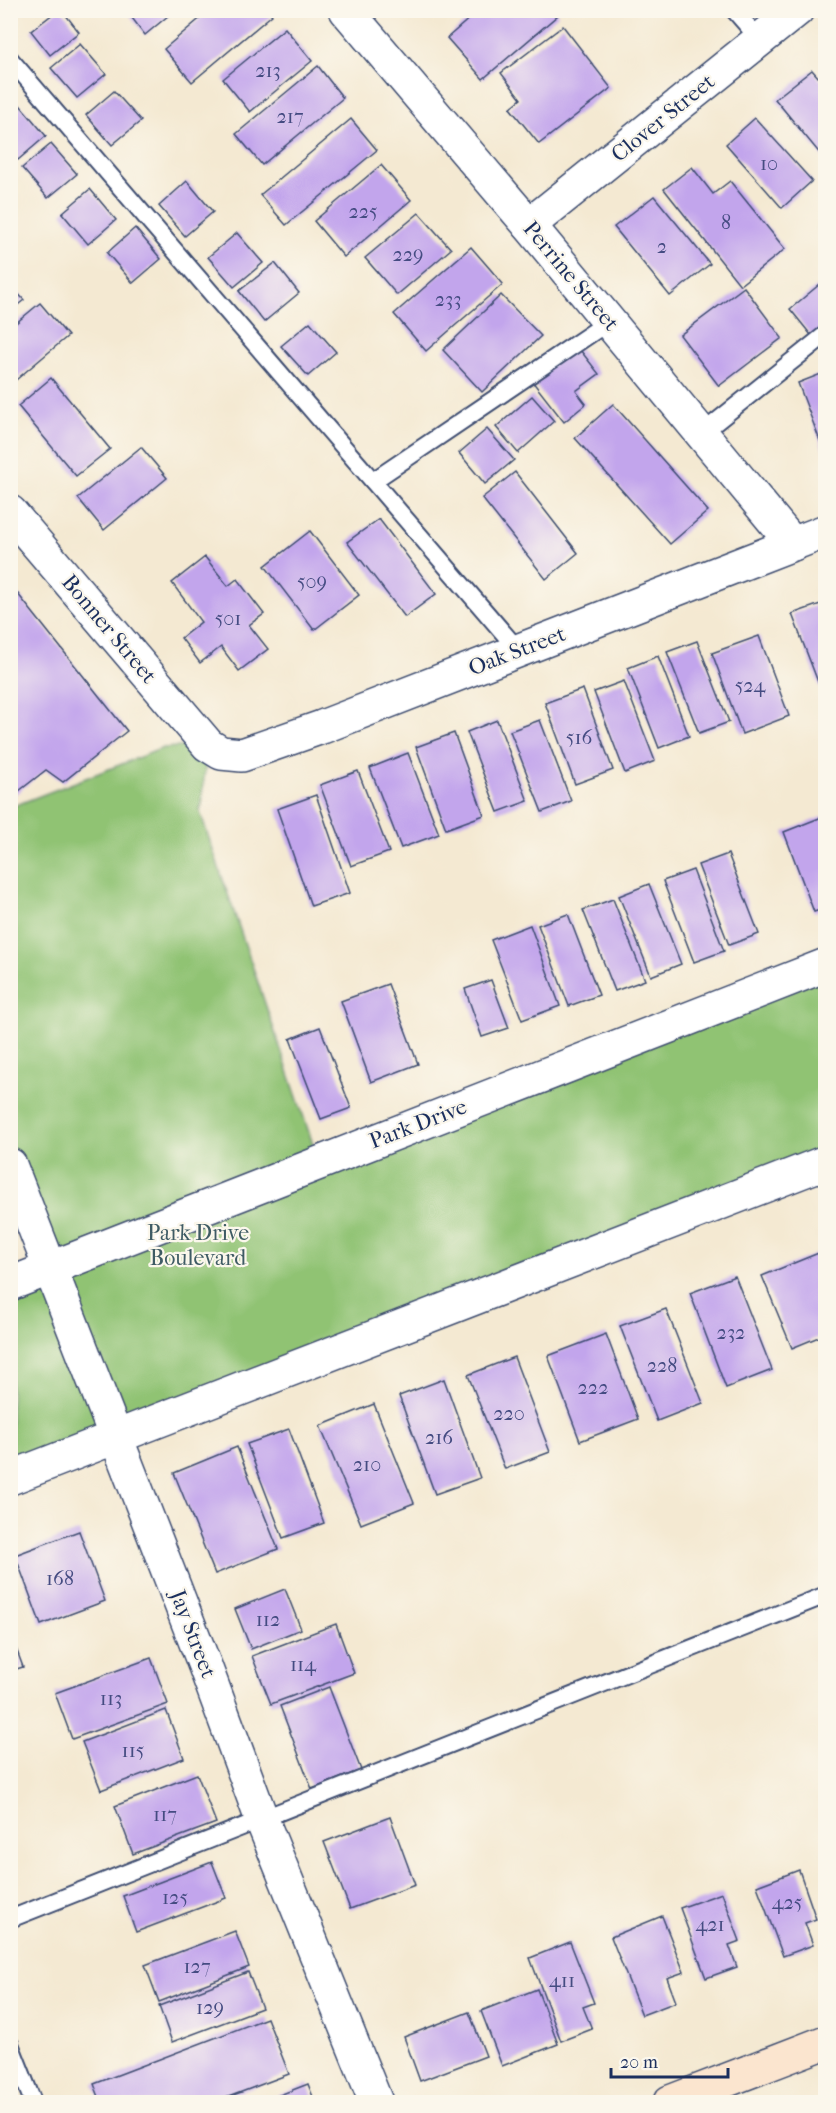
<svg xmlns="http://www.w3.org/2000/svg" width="836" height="2113" viewBox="0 0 836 2113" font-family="'IM FELL French Canon',serif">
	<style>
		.green { fill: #90c373; stroke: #567968; stroke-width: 1.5 }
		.building { fill: #c2a5ec }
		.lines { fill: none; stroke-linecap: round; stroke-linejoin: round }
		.lane-casing { stroke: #3c4b6f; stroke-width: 20 }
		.street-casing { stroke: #3c4b6f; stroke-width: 36 }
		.secondary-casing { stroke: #3c4b6f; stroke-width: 36 }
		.lane { stroke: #fff; stroke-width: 16 }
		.street { stroke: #fff; stroke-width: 33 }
		.secondary { stroke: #fbe5cf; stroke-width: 33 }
		.labels { text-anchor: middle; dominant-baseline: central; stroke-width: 4.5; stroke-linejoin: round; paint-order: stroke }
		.number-label { font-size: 20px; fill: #454c82 }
		.street-label { font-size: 22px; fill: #1b2f5e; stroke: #fbf7ec }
		.park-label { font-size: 22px; fill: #3e5b64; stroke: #fbf7ec }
	</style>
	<rect width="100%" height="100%" fill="#fbf7ec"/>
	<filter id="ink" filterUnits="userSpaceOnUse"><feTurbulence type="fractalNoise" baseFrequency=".0167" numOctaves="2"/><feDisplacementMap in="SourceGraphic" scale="12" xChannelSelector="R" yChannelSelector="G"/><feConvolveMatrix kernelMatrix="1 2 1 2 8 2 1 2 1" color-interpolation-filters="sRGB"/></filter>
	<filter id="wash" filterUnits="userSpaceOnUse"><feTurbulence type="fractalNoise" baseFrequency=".008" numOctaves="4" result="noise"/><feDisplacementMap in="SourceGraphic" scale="24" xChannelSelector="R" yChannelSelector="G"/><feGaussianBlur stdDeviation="1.35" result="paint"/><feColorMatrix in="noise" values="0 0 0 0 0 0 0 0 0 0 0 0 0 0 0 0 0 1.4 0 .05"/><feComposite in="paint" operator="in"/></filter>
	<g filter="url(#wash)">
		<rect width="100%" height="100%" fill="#f4e9d2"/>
		<polygon class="green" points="208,745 200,812 319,1162 825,965 825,1162 11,1478 11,1284 52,1267 11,1165 11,807 163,748"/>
		<g id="blocks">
			<g class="building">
				<polygon points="58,10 62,10 79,32 50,55 31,31"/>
				<polygon points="126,10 175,10 145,35"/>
				<polygon points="210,10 268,10 272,15 192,82 164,49"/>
				<polygon points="479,10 555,10 558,15 483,79 447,38"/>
				<polygon points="563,26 611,88 539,144 510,108 521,99 501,73"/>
				<polygon points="285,28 312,61 250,112 223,79"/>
				<polygon points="80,44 106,74 77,98 51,68"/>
				<polygon points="318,66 343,98 262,165 236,134"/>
				<polygon points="812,70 826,86 826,161 775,99"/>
				<polygon points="114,91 141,121 112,145 86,115"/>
				<polygon points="20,105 46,136 18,160 10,151 10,113"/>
				<polygon points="755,118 812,181 782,208 726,144"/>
				<polygon points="351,119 377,150 286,225 260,195"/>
				<polygon points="51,144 77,174 48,198 22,168"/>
				<polygon points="381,165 411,200 344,257 314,221"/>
				<polygon points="692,167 713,194 730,181 785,249 740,285 664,189"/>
				<polygon points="187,181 213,212 185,236 159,206"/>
				<polygon points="90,189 116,220 88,244 62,213"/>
				<polygon points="654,196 710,264 670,296 614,227"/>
				<polygon points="419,213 451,249 397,295 365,258"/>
				<polygon points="135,228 161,259 133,283 107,253"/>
				<polygon points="237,233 263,263 234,287 208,257"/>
				<polygon points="471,247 503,284 426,351 394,314"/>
				<polygon points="275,263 299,293 264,322 239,291"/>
				<polygon points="826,279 826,332 815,340 790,309"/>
				<polygon points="10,285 24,300 10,311"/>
				<polygon points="744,287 782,338 719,386 680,335"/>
				<polygon points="501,295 541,336 482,392 443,350"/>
				<polygon points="40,303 68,336 10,385 10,328"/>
				<polygon points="310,322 336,352 308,376 281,346"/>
				<polygon points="577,346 599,374 576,391 586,404 564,422 532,381"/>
				<polygon points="826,372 826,453 825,454 798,383"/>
				<polygon points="51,378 110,449 76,476 18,406"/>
				<polygon points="532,396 554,421 518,453 496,427"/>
				<polygon points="613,404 708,511 670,544 575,438"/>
				<polygon points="487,429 514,460 485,484 459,453"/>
				<polygon points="141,447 167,478 104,530 78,498"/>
				<polygon points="515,472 578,553 546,579 482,498"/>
				<polygon points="379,519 436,594 405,617 347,542"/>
				<polygon points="310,531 359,595 314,630 265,566"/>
				<polygon points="205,557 228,586 237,579 264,614 249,625 268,649 239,671 221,647 200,663 181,638 201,622 172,583"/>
				<polygon points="10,584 127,731 63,782 46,770 10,798"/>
				<polygon points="826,602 826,694 823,695 792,614"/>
				<polygon points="759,636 789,716 742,734 712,653"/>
				<polygon points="697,641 729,722 699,733 667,652"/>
				<polygon points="658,656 689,736 659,748 628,668"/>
				<polygon points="624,681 655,761 625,773 594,692"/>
				<polygon points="583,689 613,770 575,784 545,703"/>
				<polygon points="497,720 528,801 498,812 467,732"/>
				<polygon points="540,720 571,801 542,812 510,731"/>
				<polygon points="454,733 484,815 446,829 416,747"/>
				<polygon points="408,753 439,834 401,848 370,768"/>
				<polygon points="358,771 389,852 351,866 320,785"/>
				<polygon points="316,795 350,893 311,906 277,809"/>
				<polygon points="822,817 826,826 826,908 814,912 784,832"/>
				<polygon points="728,854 759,934 729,945 698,865"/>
				<polygon points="693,870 724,951 694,962 663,881"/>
				<polygon points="649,884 681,964 651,976 619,896"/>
				<polygon points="613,899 645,980 615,991 583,910"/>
				<polygon points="568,914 599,995 569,1006 538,925"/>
				<polygon points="530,925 560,1006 522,1020 491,940"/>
				<polygon points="491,980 509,1028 482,1037 465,989"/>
				<polygon points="388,984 418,1064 371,1082 341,1001"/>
				<polygon points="320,1027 351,1108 321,1119 290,1039"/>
				<polygon points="821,1252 826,1264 826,1334 792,1348 762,1276"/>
				<polygon points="735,1276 772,1370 726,1388 690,1293"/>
				<polygon points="666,1309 703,1403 657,1421 620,1326"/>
				<polygon points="606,1334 638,1419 580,1441 548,1356"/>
				<polygon points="514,1357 550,1452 505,1469 468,1375"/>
				<polygon points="444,1379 480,1478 435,1494 399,1396"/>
				<polygon points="374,1404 414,1503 361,1524 320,1426"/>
				<polygon points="289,1429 324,1523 283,1538 247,1444"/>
				<polygon points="237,1447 278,1549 215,1574 174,1473"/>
				<polygon points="79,1531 105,1601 41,1625 15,1555"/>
				<polygon points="285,1589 301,1629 251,1649 235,1609"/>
				<polygon points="336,1624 354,1673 271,1704 252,1656"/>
				<polygon points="10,1632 23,1667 10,1671"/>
				<polygon points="151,1658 168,1704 72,1739 55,1693"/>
				<polygon points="329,1687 361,1770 312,1789 280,1706"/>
				<polygon points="166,1710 184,1758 101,1790 82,1742"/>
				<polygon points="197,1774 216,1823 133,1854 115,1806"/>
				<polygon points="390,1817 415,1885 350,1909 324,1842"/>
				<polygon points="212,1862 226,1898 136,1932 123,1896"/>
				<polygon points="799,1870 816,1919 805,1923 813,1945 783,1956 757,1886"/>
				<polygon points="722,1893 740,1941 729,1945 737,1967 706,1978 680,1908"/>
				<polygon points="662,1916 684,1972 667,1978 676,2002 642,2015 611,1937"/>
				<polygon points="235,1931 249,1967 159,2002 145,1965"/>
				<polygon points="570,1942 594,2003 583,2007 592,2029 561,2041 530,1958"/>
				<polygon points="248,1972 262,2008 172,2042 159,2006"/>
				<polygon points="537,1989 558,2044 502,2066 481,2011"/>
				<polygon points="469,2012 486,2056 420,2081 404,2037"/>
				<polygon points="267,2018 289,2074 215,2102 101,2102 94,2084"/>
				<polygon points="308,2084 315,2102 265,2102 264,2101"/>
			</g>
		</g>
	</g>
	<g filter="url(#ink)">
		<use href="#blocks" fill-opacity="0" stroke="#3c4b6f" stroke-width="1.5"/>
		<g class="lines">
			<defs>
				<g id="lane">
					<polyline points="734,10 760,40"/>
					<polyline points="10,59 519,651"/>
					<polyline points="701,434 826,334"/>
					<polyline points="373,481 608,322"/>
					<polyline points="10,1919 826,1595"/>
					<polyline points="10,2044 33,2102"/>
				</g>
				<g id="street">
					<polyline points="346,10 529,225 793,544"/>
					<polyline points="529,225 797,10"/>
					<polyline points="10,512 208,745 221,753 242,755 322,727 826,531"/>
					<polyline points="10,1165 205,1666 262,1820 376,2102"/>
					<polyline points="10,1284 826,965"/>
					<polyline points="10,1478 826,1162"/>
				</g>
				<polyline id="secondary" points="670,2102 826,2042"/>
			</defs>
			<use href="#lane" class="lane-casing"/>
			<use href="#street" class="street-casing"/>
			<use href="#secondary" class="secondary-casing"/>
			<use href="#lane" class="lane"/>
			<use href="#street" class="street"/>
			<use href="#secondary" class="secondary"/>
		</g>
	</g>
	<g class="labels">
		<g class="number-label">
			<text x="268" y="70">213</text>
			<text x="290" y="116">217</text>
			<text x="769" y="163">10</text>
			<text x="363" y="211">225</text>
			<text x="726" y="222">8</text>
			<text x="662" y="246">2</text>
			<text x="408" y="254">229</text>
			<text x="448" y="299">233</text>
			<text x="312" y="581">509</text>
			<text x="228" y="618">501</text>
			<text x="750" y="685">524</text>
			<text x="579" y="737">516</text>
			<text x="731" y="1332">232</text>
			<text x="662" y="1365">228</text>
			<text x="593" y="1387">222</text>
			<text x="509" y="1413">220</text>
			<text x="439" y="1437">216</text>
			<text x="367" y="1464">210</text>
			<text x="60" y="1578">168</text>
			<text x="268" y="1619">112</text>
			<text x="303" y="1664">114</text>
			<text x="111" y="1698">113</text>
			<text x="133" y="1750">115</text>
			<text x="165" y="1814">117</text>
			<text x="175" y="1897">125</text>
			<text x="787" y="1902">425</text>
			<text x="710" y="1924">421</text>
			<text x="197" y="1966">127</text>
			<text x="562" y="1980">411</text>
			<text x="210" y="2007">129</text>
		</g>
		<g class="street-label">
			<text transform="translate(663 118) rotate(-39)">Clover Street</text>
			<text transform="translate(571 276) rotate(50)">Perrine Street</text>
			<text transform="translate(109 629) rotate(50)">Bonner Street</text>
			<text transform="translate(517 651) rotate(-21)">Oak Street</text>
			<text transform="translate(418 1124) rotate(-21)">Park Drive</text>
			<text transform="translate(193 1634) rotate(69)">Jay Street</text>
		</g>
		<g class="park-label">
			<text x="198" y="1233">Park Drive<tspan x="198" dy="25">Boulevard</tspan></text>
		</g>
	</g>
	<rect width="836" height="2113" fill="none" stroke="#fbf7ec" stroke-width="36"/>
	<path d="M611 2068v9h117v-9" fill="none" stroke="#1b2f5e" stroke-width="3"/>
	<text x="620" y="2068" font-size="18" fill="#1b2f5e" stroke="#fbf7ec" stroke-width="4.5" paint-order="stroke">20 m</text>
</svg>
